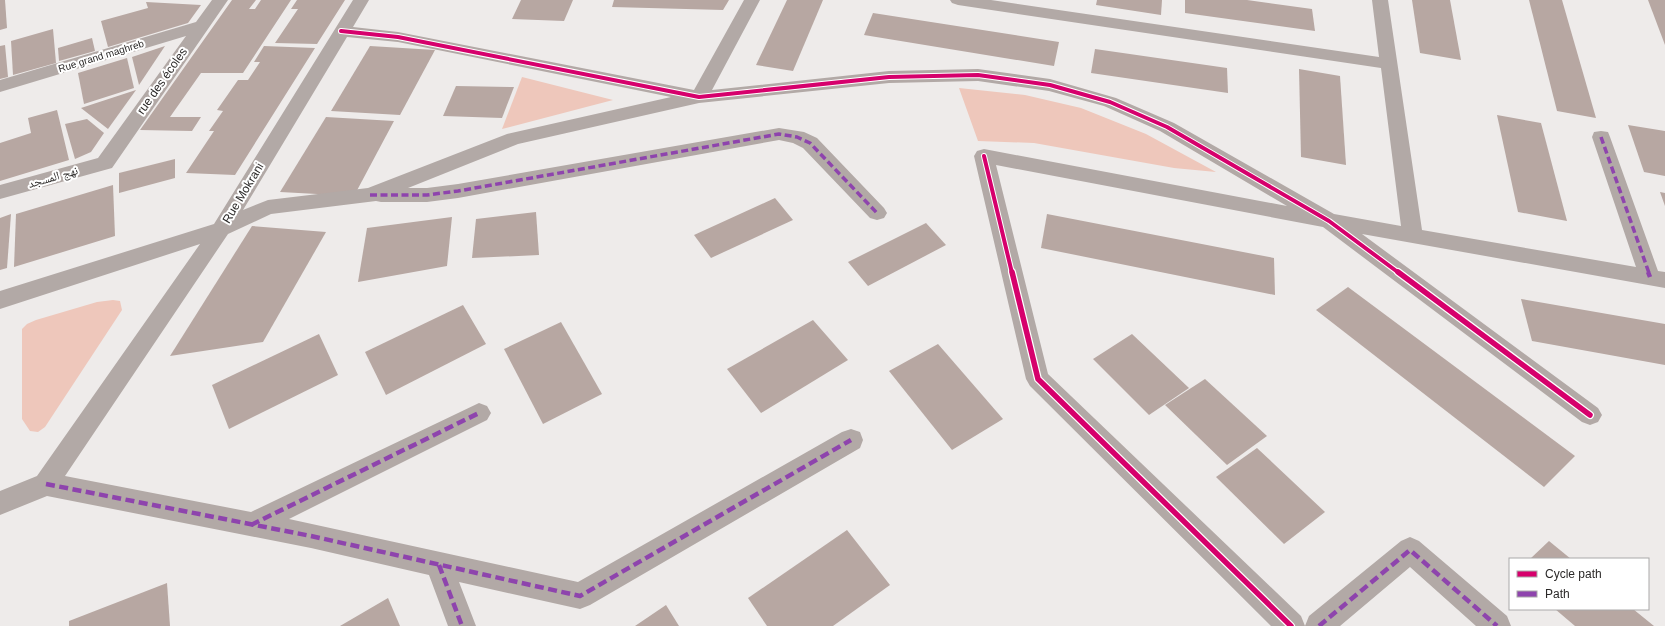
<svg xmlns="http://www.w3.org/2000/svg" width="1665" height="626" viewBox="0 0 1665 626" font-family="Helvetica,'Noto Naskh Arabic',sans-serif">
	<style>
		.green { fill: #eec7bb }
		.building { fill: #b7a7a2 }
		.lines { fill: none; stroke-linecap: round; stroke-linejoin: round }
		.minor { fill: #b2a9a6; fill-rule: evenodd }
		.quiet-far1 { stroke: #8e44ad; stroke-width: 3.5; stroke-dasharray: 7 3.5; stroke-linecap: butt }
		.quiet { stroke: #8e44ad; stroke-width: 4.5; stroke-dasharray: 9 4.5; stroke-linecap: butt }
		.cycleway-far1-casing { stroke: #fff; stroke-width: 6 }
		.cycleway-casing { stroke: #fff; stroke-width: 8 }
		.cycleway-far1 { stroke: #d6006c; stroke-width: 4 }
		.cycleway { stroke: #d6006c; stroke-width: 5.5 }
		.labels { text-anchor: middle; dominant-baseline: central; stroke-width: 4; stroke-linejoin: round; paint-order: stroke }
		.far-street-label { font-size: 10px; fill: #2b2928; stroke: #fff }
		.street-label { font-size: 12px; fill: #2b2928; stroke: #fff }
	</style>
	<rect width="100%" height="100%" fill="#eeebea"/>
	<g class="green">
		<polygon points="522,77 613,100 502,129"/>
		<polygon points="959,88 1025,95 1081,108 1146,134 1216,172 1174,168 1034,143 978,141"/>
		<polygon points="113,300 120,301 122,310 45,427 38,432 30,431 22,419 22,329 27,324 36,320 97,302"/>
	</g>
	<g class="building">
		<polygon points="0,0 5,0 7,28 0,30"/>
		<polygon points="232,0 256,0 249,9 255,9 261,0 291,0 243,73 201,73 170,117 201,117 192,131 140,130"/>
		<polygon points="297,0 345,0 317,44 275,43 298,9 291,9"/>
		<polygon points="521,0 573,0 564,21 512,19"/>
		<polygon points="614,0 729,0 723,10 612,7"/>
		<polygon points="787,0 823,0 793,71 756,65"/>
		<polygon points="1097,0 1162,0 1161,15 1096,5"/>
		<polygon points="1185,0 1247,0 1312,9 1315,31 1185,13"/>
		<polygon points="1412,0 1450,0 1461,60 1420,53"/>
		<polygon points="1529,0 1562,0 1596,118 1557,111"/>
		<polygon points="1648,0 1665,0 1665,45"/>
		<polygon points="146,2 201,5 188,23 108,47 101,21 148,8"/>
		<polygon points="873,13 1059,42 1054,66 864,35"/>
		<polygon points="53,29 56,63 13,75 11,41"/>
		<polygon points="92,38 95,51 59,61 58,48"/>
		<polygon points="5,45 8,77 0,79 0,46"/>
		<polygon points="165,46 139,85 132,57"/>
		<polygon points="264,46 315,48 235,175 186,173 214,131 209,131 223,111 217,110 238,80 248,80 260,62 254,62"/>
		<polygon points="370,46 435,50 400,115 331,111"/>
		<polygon points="1095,49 1227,68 1228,93 1091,73"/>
		<polygon points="127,58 134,88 84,104 78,73"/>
		<polygon points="1299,69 1340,76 1346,165 1301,157"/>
		<polygon points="456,86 514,87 502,118 443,116"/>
		<polygon points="136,90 108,129 81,108"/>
		<polygon points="57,110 69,160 0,181 0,143 31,133 28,118"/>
		<polygon points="1497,115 1541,123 1567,221 1518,212"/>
		<polygon points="326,117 394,121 354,196 280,192"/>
		<polygon points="87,119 104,133 91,152 75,159 65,124"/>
		<polygon points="1628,125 1665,131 1665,176 1644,172"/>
		<polygon points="175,159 175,178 119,193 119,173"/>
		<polygon points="113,185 115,236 14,267 16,214"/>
		<polygon points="1660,192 1665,193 1665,206"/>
		<polygon points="775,198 793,220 711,258 694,235"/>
		<polygon points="536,212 539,255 472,258 476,219"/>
		<polygon points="11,214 7,268 0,270 0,218"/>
		<polygon points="1047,214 1274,258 1275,295 1041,248"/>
		<polygon points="452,217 447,266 358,282 367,228"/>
		<polygon points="926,223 946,245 868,286 848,262"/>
		<polygon points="252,226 326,232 263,342 170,356"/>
		<polygon points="1348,287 1575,456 1544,487 1316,310"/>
		<polygon points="1521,299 1665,324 1665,365 1532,341"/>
		<polygon points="463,305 486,344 386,395 365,352"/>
		<polygon points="813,320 848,360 761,413 727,369"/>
		<polygon points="561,322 602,394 543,424 504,349"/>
		<polygon points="319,334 338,375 229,429 212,385"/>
		<polygon points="1132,334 1189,388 1149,415 1093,359"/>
		<polygon points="938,344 1003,419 952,450 889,371"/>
		<polygon points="1205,379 1267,436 1227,465 1165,405"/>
		<polygon points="1257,448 1325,512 1284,544 1216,477"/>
		<polygon points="847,530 890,585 833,626 767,626 748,598"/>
		<polygon points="1549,541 1571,559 1530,559"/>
		<polygon points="167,583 170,626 69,626 69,621"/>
		<polygon points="388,598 400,626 340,626"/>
		<polygon points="666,605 679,626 635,626"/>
		<polygon points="1555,609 1633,609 1654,626 1575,626"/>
	</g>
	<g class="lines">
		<g class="minor">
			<polygon points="212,0 228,0 112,168 0,199 0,185 98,158 186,36 0,92 0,80 196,22"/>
			<path d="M353,0H369L353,27L398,32L694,90L744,0H760L712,90L889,71L978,69L1050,79L1116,98L1174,123L1334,214L1401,226L1381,68L958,5L952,3L950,0H991L1379,57L1372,0H1388L1422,230L1636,267L1592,137L1594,132L1601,131L1608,132L1610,137L1658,271L1665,272V288L1362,234L1598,408L1602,415L1598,422L1590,425L1582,422L1323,227L996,165L1048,374L1301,616L1305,626H1271L1030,386L1026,379L974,156L977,151L984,149L1287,206L1160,131L1104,106L1049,91L978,81L889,83L699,103L518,144L408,188H427L458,184L779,128L804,132L817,138L884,208L887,213L884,218L877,220L870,218L803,148L793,143L779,140L458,198L427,202H381L376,201L271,214L228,234L65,476L251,512L479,403L487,406L491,413L487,420L289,519L578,582L842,432L851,429L860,432L863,440L860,448L590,605L580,609L459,582L476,626H448L429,575L311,548L47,496L0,515V491L37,476L200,244L0,309V291L214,224ZM347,37L398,42L671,97L507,134L368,188L268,200L243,210Z"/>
			<polygon points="1410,537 1419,541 1507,616 1511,626 1476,626 1410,567 1340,626 1305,626 1309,616 1401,541"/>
		</g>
		<g class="quiet-far1">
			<polyline points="1601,137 1649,273"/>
			<polyline points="370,195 427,195 458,191 779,134 797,137 810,143 877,213"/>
		</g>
		<g class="quiet">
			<polyline points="1648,272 1650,277"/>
			<polyline points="46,484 311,536 580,596 851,440"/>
			<polyline points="251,525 479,413"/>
			<polyline points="439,565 462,626"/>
			<polyline points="1319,626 1410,550 1497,626"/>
		</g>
		<defs>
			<g id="cycleway-far1">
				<polyline points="341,31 398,37 699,97 889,77 978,75 1050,85 1110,102 1167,127 1329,221 1399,273"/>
				<polyline points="984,156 1012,273"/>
			</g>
			<g id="cycleway">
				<polyline points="1012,272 1038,379 1291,626"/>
				<polyline points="1398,272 1590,415"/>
			</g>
		</defs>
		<use href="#cycleway-far1" class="cycleway-far1-casing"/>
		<use href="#cycleway" class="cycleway-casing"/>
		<use href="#cycleway-far1" class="cycleway-far1"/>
		<use href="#cycleway" class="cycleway"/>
	</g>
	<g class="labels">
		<g class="far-street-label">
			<text transform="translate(101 56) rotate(-17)">Rue grand maghreb</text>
		</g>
		<g class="street-label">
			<text transform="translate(162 81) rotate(-55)">rue des écoles</text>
			<text transform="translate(53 177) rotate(-16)">نهج المسجد</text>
			<text transform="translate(243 193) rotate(-59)">Rue Mokrani</text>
		</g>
	</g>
	<rect x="1509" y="558" width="140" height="52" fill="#ffffff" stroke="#aaa9a9"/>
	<rect x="1517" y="571" width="20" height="6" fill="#d6006c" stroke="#aaa9a9"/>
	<text x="1545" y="578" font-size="12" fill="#2b2928">Cycle path</text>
	<rect x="1517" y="591" width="20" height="6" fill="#8e44ad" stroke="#aaa9a9"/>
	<text x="1545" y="598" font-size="12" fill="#2b2928">Path</text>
</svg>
